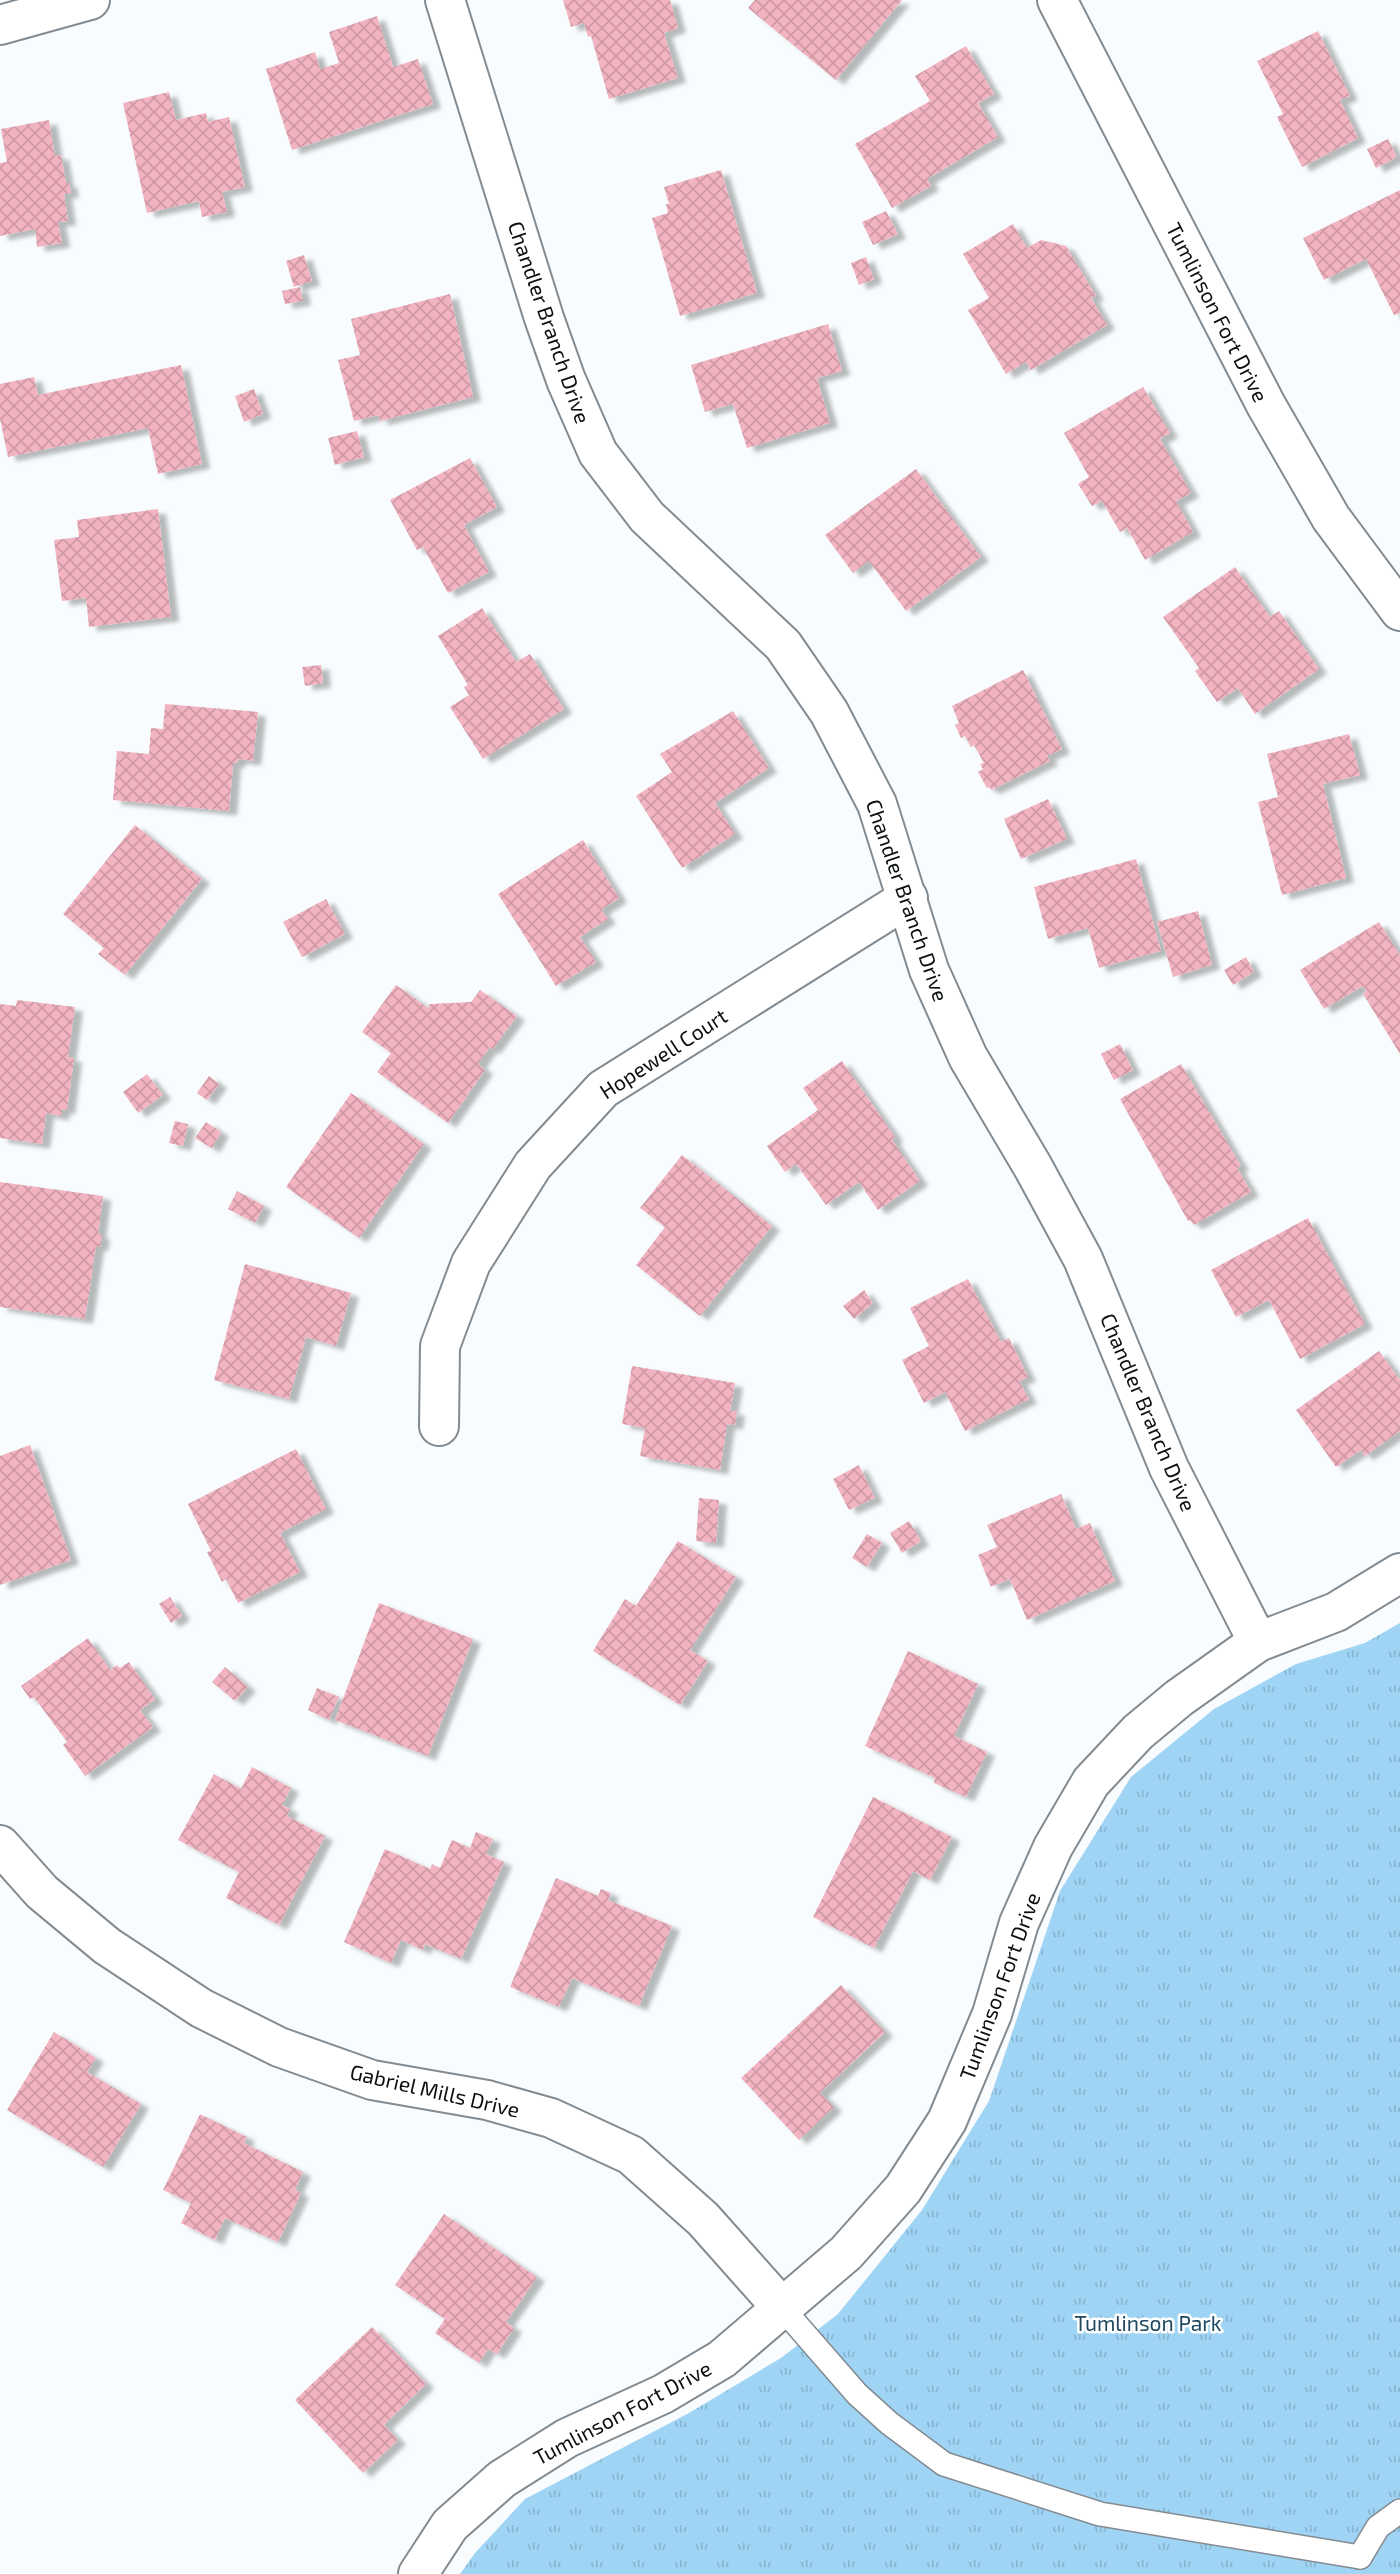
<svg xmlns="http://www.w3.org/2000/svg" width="1400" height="2574" viewBox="0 0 1400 2574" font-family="'Exo 2',sans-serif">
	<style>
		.park { fill: url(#park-tufts) }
		.building { fill: url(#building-cross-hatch); filter: url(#shadow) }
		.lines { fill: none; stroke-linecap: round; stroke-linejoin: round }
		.lane-casing { stroke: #838b91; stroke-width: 26 }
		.street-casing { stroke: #838b91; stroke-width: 42 }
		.lane { stroke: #fff; stroke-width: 23 }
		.street { stroke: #fff; stroke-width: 38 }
		.labels { text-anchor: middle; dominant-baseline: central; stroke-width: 5; stroke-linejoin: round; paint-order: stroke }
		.street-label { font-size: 21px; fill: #0b0f11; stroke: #fff }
		.park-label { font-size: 21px; fill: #1e4860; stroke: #fff }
	</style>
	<defs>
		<pattern id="park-tufts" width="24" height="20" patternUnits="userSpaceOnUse" patternTransform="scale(1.75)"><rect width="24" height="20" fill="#a0d4f5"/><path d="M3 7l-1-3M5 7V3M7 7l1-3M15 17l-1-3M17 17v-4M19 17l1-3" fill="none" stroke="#88b5d1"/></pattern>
		<pattern id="building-cross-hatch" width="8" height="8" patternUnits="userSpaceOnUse" patternTransform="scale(1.75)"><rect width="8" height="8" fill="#f3b4c1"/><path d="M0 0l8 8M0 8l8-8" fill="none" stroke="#cf9aa5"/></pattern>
		<filter id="shadow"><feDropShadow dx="8" dy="4.5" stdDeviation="2" flood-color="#0004"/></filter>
	</defs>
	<rect width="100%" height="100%" fill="#f8fcfe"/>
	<polygon class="park" points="1400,1623 1400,2574 460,2574 475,2553 525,2499 689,2413 781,2358 838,2314 922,2210 989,2101 1060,1891 1131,1777 1214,1709 1296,1664 1365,1643"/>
	<g class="building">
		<polygon points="563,0 670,0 678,28 664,33 678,78 609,99 591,36 588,37 584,23 571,27"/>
		<polygon points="755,0 902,0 836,80 748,8"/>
		<polygon points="377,16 393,67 418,59 433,104 292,150 266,69 315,52 320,69 339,63 329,32"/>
		<polygon points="1318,31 1350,96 1340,100 1358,138 1302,167 1277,117 1283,114 1257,61"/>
		<polygon points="966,46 994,94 978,103 998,137 927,179 931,186 892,208 855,144 930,101 915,76"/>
		<polygon points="169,92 176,120 206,113 208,122 229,117 245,187 222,192 227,212 202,217 199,201 147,213 123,103"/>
		<polygon points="49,120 55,156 61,155 66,183 69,183 71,193 64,194 68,221 58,222 62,243 37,247 35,229 0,236 0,163 7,162 1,129"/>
		<polygon points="1388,139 1397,157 1376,168 1367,149"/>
		<polygon points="721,170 757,293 680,316 652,218 668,213 666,204 669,204 664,187"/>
		<polygon points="1400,190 1400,313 1394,315 1366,259 1324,280 1303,238"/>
		<polygon points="886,211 898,234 873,245 862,222"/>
		<polygon points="1013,224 1027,248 1041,240 1066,246 1096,296 1091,298 1107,325 1031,370 1026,362 1006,374 968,310 989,298 963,254"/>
		<polygon points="304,255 312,281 294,287 286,261"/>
		<polygon points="866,257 874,279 859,285 851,263"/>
		<polygon points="300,287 303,301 285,304 282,291"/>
		<polygon points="450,294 473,397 380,421 379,415 354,421 338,360 360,355 351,319"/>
		<polygon points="828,324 842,371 817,378 830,423 747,448 733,404 705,412 691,365"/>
		<polygon points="181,365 202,464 158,474 148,428 8,457 0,419 0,384 34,377 38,395"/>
		<polygon points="1143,387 1170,433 1160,439 1191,493 1176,501 1193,532 1145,560 1127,528 1120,532 1102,501 1092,506 1078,484 1089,477 1064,433"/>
		<polygon points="254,389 263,414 244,422 235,396"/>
		<polygon points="357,431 364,457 335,465 328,438"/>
		<polygon points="470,458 497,507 464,525 489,572 448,593 423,547 417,550 390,500"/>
		<polygon points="916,469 981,557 906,611 869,561 853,573 825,535"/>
		<polygon points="158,509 171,617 89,627 86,598 62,601 54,540 79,537 77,520"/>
		<polygon points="1235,567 1270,617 1279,611 1319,669 1255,714 1238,688 1217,702 1195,671 1199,668 1163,617"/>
		<polygon points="482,608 516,662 530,654 564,709 483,759 450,707 469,695 464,687 468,685 438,636"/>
		<polygon points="321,665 323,683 305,686 302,667"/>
		<polygon points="1023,670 1062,749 1047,756 1050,761 991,790 990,787 987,788 978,772 983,769 980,764 984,763 974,745 971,747 965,736 961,738 955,725 959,723 952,706"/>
		<polygon points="165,704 258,712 253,761 238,759 237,763 233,763 229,811 113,800 117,751 149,754 151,728 163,729"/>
		<polygon points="733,711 769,768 715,803 735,834 682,868 636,796 672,772 660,754"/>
		<polygon points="1349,734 1360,775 1323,784 1346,878 1282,895 1258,802 1278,797 1267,754"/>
		<polygon points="1048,799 1067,839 1021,859 1004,819"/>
		<polygon points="135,825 202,879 125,975 98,954 104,948 63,914"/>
		<polygon points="583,840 619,898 601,910 608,919 580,937 596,962 556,986 498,894"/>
		<polygon points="1136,859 1161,951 1099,968 1088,928 1048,939 1034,887"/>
		<polygon points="326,899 345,934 302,957 283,922"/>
		<polygon points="1198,911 1212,965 1173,977 1157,922"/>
		<polygon points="1379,922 1400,955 1400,1054 1363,994 1366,991 1363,986 1324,1009 1300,970"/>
		<polygon points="1246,957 1254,972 1233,985 1224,970"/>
		<polygon points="396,985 428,1008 430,1004 471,1002 480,990 517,1016 492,1050 490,1047 478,1064 485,1070 448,1123 377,1072 391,1053 362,1032"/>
		<polygon points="17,1000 75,1007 68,1057 74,1058 67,1110 62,1109 61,1116 46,1113 42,1144 0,1138 0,1004 16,1006"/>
		<polygon points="1120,1044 1133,1070 1114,1080 1101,1054"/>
		<polygon points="842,1061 895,1137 892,1140 920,1181 878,1210 859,1182 826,1205 796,1164 785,1172 767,1146 818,1110 803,1088"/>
		<polygon points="1181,1064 1241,1166 1237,1168 1251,1192 1194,1225 1190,1220 1188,1221 1120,1099"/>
		<polygon points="147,1074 163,1095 138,1113 123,1092"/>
		<polygon points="209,1076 219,1084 207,1100 197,1093"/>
		<polygon points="351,1093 424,1144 359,1238 286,1187"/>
		<polygon points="175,1121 188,1124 183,1146 169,1143"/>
		<polygon points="206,1122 221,1132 212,1148 195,1138"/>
		<polygon points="682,1155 772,1226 700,1316 636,1265 665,1227 640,1208"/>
		<polygon points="0,1182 103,1196 98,1234 102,1235 100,1247 96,1246 85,1319 0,1307"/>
		<polygon points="237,1191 264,1206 255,1223 228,1209"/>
		<polygon points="1308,1218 1365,1324 1300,1359 1269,1300 1236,1317 1211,1270"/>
		<polygon points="245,1264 351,1293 336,1346 306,1337 289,1399 214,1380"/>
		<polygon points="968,1279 1001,1342 1009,1338 1028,1377 1019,1381 1029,1399 965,1431 945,1392 924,1403 902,1360 929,1346 910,1308"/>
		<polygon points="864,1290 873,1303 854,1319 843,1306"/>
		<polygon points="1379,1351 1400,1380 1400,1431 1365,1456 1361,1450 1336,1467 1296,1410"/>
		<polygon points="632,1366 735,1383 730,1411 737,1411 735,1425 727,1424 720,1470 640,1456 645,1428 622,1424"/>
		<polygon points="30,1445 71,1560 0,1585 0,1456"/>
		<polygon points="296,1449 326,1509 280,1533 300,1572 238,1603 226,1579 222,1582 207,1552 211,1551 188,1504"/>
		<polygon points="859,1465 875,1498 849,1510 833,1479"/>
		<polygon points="1061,1494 1076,1529 1090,1523 1115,1581 1027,1620 1010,1579 991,1587 978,1555 997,1547 987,1525"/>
		<polygon points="699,1498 719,1500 716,1543 696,1541"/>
		<polygon points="909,1521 921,1541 902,1553 890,1533"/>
		<polygon points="867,1534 882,1543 867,1567 852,1558"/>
		<polygon points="678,1541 736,1577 690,1650 708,1661 680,1705 593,1651 625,1599 636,1606"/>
		<polygon points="170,1597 182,1616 171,1623 159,1604"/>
		<polygon points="379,1603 473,1639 428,1756 335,1720"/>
		<polygon points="88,1638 110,1670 117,1665 120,1668 129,1662 155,1699 140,1710 153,1727 85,1776 63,1745 67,1742 34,1697 30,1699 21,1686"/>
		<polygon points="908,1651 978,1684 954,1736 987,1752 966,1797 934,1783 935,1778 865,1746"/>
		<polygon points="225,1667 248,1687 235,1701 212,1682"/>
		<polygon points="317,1688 339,1697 329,1720 308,1710"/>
		<polygon points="252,1767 291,1788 282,1805 290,1809 287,1816 325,1836 279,1925 226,1898 239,1872 178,1840 214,1774 241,1789"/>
		<polygon points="873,1797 952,1837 930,1880 913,1871 874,1948 813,1917"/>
		<polygon points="476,1832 493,1839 486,1854 504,1862 461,1959 425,1944 423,1950 401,1940 391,1963 344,1942 385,1849 430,1869 432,1864 440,1868 452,1840 470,1848"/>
		<polygon points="556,1878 598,1896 601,1889 611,1893 608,1900 672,1926 639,2006 572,1978 559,2007 510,1987"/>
		<polygon points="841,1985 885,2032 820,2093 834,2107 799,2140 741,2078"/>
		<polygon points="54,2032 96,2058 87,2072 141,2104 103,2167 7,2110"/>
		<polygon points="200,2114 247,2137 244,2143 303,2172 295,2190 301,2193 278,2242 225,2218 215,2240 181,2223 191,2203 163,2190"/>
		<polygon points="444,2214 537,2277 506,2322 514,2328 497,2354 488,2349 479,2363 435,2333 445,2319 395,2285"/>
		<polygon points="372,2327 426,2384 384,2425 398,2440 363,2473 295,2400"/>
	</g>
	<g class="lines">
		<defs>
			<g id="lane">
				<polyline points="783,2309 857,2394 889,2423 944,2464 1100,2514 1360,2557"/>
				<polyline points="1360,2557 1378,2527 1400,2511"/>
			</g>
			<g id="street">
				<polyline points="445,0 544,318 566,380 598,453 647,517 783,645 829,712 877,804 929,970 968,1057 1033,1167 1083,1259 1169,1468 1258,1642"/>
				<polyline points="1057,0 1266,405 1331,518 1400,611"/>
				<polyline points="0,25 90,0"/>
				<polyline points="439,1426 440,1346 471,1263 533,1165 603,1089 908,898"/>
				<polyline points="0,1845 42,1892 107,1946 201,2008 279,2047 372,2080 487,2100 551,2118 631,2155 703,2219 783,2309"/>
				<polyline points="418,2574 450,2525 502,2479 567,2438 663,2394 722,2359 846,2253 903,2189 947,2121 992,2014 1019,1923 1053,1847 1091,1782 1138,1732 1179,1698 1258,1642 1336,1612 1400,1573"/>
			</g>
		</defs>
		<use href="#lane" class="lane-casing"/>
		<use href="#street" class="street-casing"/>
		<use href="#lane" class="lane"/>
		<use href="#street" class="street"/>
	</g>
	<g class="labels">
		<g class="street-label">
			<text transform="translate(1218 312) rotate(63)">Tumlinson Fort Drive</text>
			<text transform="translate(550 322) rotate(71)">Chandler Branch Drive</text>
			<text transform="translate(908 900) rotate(71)">Chandler Branch Drive</text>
			<text transform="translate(663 1053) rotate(-33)">Hopewell Court</text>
			<text transform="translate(1149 1412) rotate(67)">Chandler Branch Drive</text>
			<text transform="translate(999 1986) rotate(-70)">Tumlinson Fort Drive</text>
			<text transform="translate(435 2090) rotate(13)">Gabriel Mills Drive</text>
			<text transform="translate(622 2412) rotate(-28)">Tumlinson Fort Drive</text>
		</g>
		<g class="park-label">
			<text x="1148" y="2322">Tumlinson Park</text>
		</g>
	</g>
</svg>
